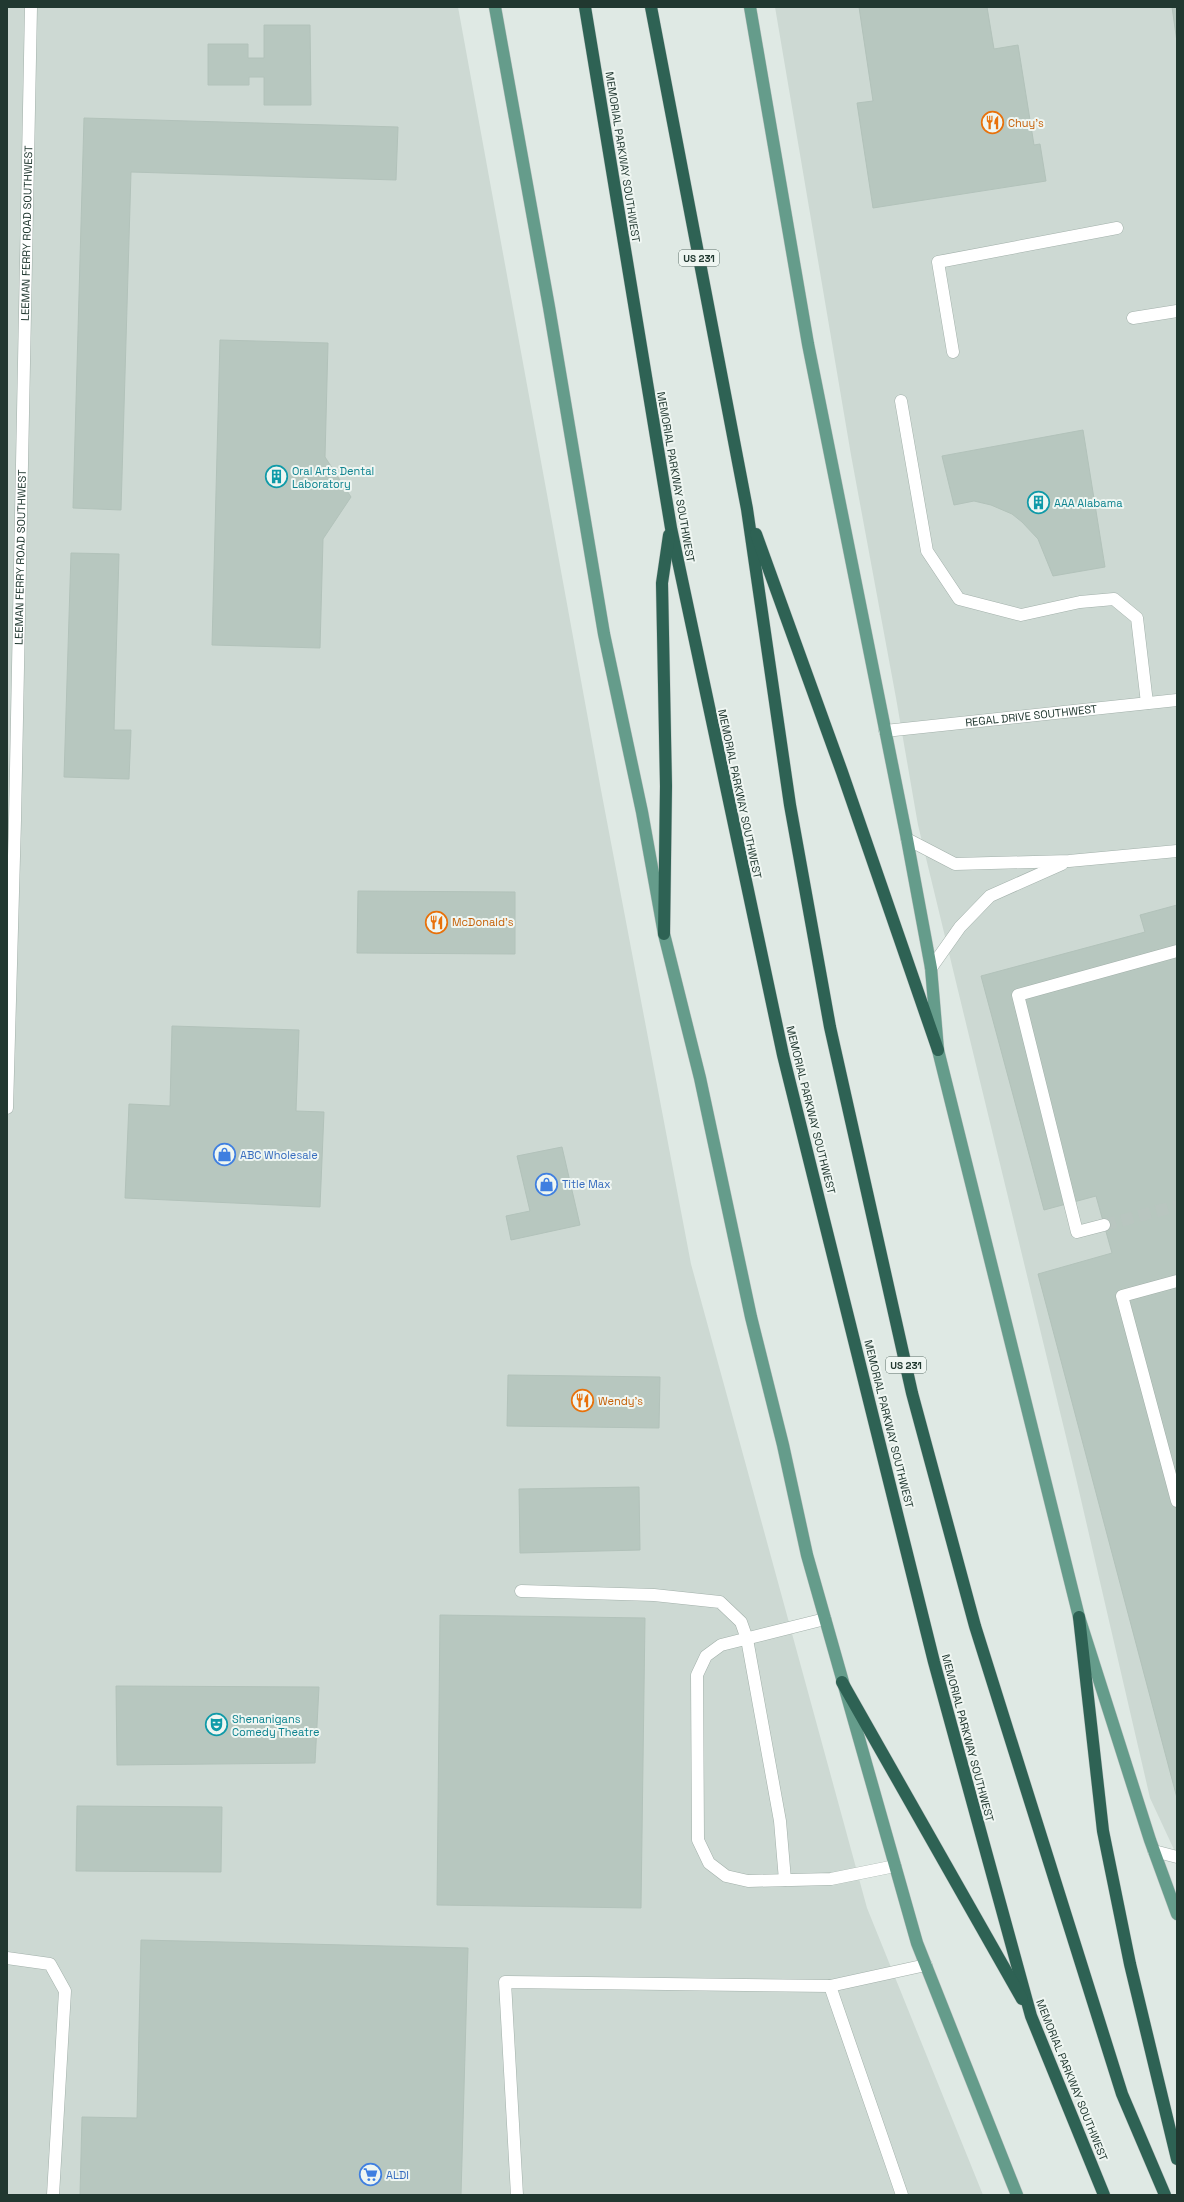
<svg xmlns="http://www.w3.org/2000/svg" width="1184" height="2202" viewBox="0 0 1184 2202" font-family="'Space Grotesk',sans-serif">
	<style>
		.built { fill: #cdd9d3 }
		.building { fill: #b7c7bf; stroke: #b2c2ba }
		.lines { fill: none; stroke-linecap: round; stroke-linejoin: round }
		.minor-tunnel { stroke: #b9c6c0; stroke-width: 12; stroke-dasharray: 12 6; stroke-linecap: butt }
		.minor-casing { stroke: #a2b0aa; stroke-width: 13 }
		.major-casing { stroke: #bcc3c1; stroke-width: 13 }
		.highway-casing { stroke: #bcc3c1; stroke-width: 13 }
		.minor { stroke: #fff; stroke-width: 12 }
		.major { stroke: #659c8b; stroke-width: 12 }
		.highway { stroke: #2e6254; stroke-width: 12 }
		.labels { text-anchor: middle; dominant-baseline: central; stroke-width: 4; stroke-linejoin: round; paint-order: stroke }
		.shield { fill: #eff6f2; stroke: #5f716a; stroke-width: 1 }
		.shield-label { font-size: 10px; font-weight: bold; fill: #213830 }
		.food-label { font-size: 11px; fill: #c56008; stroke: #eff6f2; text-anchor: start }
		.street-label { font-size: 11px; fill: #213830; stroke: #eff6f2 }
		.culture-label { font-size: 11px; fill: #0d838f; stroke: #eff6f2; text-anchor: start }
		.shop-label { font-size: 11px; fill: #366cbe; stroke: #eff6f2; text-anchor: start }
	</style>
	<rect width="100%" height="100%" fill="#dfe9e4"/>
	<g class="built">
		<polygon points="7,7 458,7 601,790 691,1264 867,1908 983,2195 7,2195"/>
		<polygon points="775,7 1177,7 1177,1856 1150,1798 1076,1478 918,825 896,698 851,455"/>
	</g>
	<g class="building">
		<polygon points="859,7 987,7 994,49 1018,45 1034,145 1040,144 1046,181 873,208 857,103 873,101"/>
		<polygon points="1172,7 1177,7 1177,42"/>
		<polygon points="264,25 310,25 311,105 264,105 264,77 249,77 249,85 208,85 208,44 248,44 248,58 264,58"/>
		<polygon points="84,118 398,127 396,180 131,172 121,510 73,508"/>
		<polygon points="220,340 328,343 325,457 351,497 323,539 320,648 212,645"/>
		<polygon points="1083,430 1105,567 1053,576 1038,539 1022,522 1012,514 991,505 974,501 954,505 942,456"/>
		<polygon points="71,553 119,554 114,730 131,730 129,779 64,777"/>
		<polygon points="358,891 515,892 515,954 357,953"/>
		<polygon points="1177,905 1177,1798 1038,1274 1112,1253 1096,1196 1044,1210 981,976 1145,932 1140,915"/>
		<polygon points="172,1026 299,1030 296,1111 324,1112 320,1207 125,1198 129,1104 170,1106"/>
		<polygon points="562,1147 580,1225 511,1240 506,1216 530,1211 517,1156"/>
		<polygon points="508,1375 660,1377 659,1428 507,1426"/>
		<polygon points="639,1487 640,1550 520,1553 519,1489"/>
		<polygon points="440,1615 645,1618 641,1908 437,1905"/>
		<polygon points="116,1686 319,1687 315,1763 117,1765"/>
		<polygon points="77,1806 222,1807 221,1872 76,1871"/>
		<polygon points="141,1940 468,1948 461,2195 80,2195 82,2117 137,2118"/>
	</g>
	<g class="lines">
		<polyline class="minor-tunnel" points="1104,1225 1177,1206"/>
		<defs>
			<g id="minor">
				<polyline points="1133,318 1177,311"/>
				<polyline points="953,352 938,262 1117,228"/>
				<polyline points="901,401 927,551 959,599 1021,615 1080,602 1114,599 1137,618 1147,703"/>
				<path id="s1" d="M885,731L1177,700"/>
				<polyline points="907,839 955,864 1069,861 1177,851"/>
				<polyline points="931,968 960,927 990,896 1062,864"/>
				<path id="s2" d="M7,1108L15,820L31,7"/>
				<polyline points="1104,1225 1077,1232 1018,995 1177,951"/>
				<polyline points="1177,1281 1122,1296 1177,1501"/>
				<polyline points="521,1591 654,1595 720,1602 741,1622 747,1639 780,1821 785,1880"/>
				<polyline points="825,1619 721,1645 706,1656 697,1675 698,1840 709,1863 726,1876 748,1881 831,1879 895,1866"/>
				<polyline points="1154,1851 1177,1857"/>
				<polyline points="7,1958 50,1964 65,1991 53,2195"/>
				<polyline points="830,1986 902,2195"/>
				<polyline points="517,2195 505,1982 830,1986 926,1965"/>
			</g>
			<g id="major">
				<polyline points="495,7 549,307 604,634 642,812 664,934 700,1078 751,1317 783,1445 807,1555 917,1943 1017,2195"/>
				<polyline points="750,7 808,344 907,839 931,968 938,1050 1079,1617 1150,1840 1177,1914"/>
			</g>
			<g id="highway">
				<polyline points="585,7 671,528 783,1055 934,1662 1031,2016 1104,2195"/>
				<polyline points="651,7 747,509 790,805 830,1027 912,1393 975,1626 1122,2094 1165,2195"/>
				<polyline points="756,534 842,772 938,1050"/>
				<polyline points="664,934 666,786 662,583 669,535"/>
				<polyline points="1079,1617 1103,1831 1130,1964 1177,2159"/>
				<polyline points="842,1682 1022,1999"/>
			</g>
		</defs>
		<use href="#minor" class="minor-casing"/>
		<use href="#major" class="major-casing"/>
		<use href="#highway" class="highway-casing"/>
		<use href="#minor" class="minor"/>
		<use href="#major" class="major"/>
		<use href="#highway" class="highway"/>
	</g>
	<defs>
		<symbol id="restaurant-ring" viewBox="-11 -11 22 22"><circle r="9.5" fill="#eff6f2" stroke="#e8710a" stroke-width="1.5"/><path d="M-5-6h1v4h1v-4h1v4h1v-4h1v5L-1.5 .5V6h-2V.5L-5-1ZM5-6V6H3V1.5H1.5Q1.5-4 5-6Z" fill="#e8710a"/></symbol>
		<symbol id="building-ring" viewBox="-11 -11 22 22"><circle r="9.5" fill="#eff6f2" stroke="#0f9aa8" stroke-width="1.5"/><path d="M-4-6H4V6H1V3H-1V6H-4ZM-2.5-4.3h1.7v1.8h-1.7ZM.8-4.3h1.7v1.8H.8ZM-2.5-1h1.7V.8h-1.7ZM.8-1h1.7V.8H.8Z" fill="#0f9aa8"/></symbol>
		<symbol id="shop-ring" viewBox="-11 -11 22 22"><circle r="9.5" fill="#eff6f2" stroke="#3f7fe0" stroke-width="1.5"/><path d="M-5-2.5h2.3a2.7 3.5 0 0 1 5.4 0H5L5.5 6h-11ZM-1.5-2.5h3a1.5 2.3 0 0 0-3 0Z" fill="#3f7fe0"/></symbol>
		<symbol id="theatre-ring" viewBox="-11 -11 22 22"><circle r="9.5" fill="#eff6f2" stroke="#0f9aa8" stroke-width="1.5"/><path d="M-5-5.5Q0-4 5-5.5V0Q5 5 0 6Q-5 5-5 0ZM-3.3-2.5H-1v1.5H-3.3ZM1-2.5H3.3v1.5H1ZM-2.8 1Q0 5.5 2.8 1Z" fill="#0f9aa8"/></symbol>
		<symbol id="supermarket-ring" viewBox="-11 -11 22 22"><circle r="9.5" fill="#eff6f2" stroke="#3f7fe0" stroke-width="1.5"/><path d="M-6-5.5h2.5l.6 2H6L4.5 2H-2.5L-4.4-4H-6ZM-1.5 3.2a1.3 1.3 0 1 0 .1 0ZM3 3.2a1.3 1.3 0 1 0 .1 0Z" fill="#3f7fe0"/></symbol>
	</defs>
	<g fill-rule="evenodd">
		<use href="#restaurant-ring" x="980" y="110" width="25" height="25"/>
		<use href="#building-ring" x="264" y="464" width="25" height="25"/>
		<use href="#building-ring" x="1026" y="490" width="25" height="25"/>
		<use href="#restaurant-ring" x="424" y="910" width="25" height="25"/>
		<use href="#shop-ring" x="212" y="1142" width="25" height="25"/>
		<use href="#shop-ring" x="534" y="1172" width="25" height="25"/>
		<use href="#restaurant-ring" x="570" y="1388" width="25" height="25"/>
		<use href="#theatre-ring" x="204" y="1712" width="25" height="25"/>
		<use href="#supermarket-ring" x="358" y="2162" width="25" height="25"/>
	</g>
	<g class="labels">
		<g class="shield">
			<rect x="679" y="250" width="40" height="16" rx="3"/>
			<rect x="886" y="1357" width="40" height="16" rx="3"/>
		</g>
		<g class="shield-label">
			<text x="699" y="258">US 231</text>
			<text x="906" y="1365">US 231</text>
		</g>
		<g class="food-label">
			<text x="1008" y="123">Chuy's</text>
			<text x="452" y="922">McDonald's</text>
			<text x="598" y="1401">Wendy's</text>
		</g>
		<g class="street-label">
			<text transform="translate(623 157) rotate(81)">MEMORIAL PARKWAY SOUTHWEST</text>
			<text stroke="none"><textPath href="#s2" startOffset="875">LEEMAN FERRY ROAD SOUTHWEST</textPath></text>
			<text transform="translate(676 477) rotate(80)">MEMORIAL PARKWAY SOUTHWEST</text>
			<text stroke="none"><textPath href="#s2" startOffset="551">LEEMAN FERRY ROAD SOUTHWEST</textPath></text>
			<text stroke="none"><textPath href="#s1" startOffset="147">REGAL DRIVE SOUTHWEST</textPath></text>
			<text transform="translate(740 794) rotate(78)">MEMORIAL PARKWAY SOUTHWEST</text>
			<text transform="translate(811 1110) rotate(76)">MEMORIAL PARKWAY SOUTHWEST</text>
			<text transform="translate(889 1424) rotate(76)">MEMORIAL PARKWAY SOUTHWEST</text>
			<text transform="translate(968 1738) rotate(75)">MEMORIAL PARKWAY SOUTHWEST</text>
			<text transform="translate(1072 2080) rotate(68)">MEMORIAL PARKWAY SOUTHWEST</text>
		</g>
		<g class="culture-label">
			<text x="292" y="471">Oral Arts Dental<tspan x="292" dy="13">Laboratory</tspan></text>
			<text x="1054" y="503">AAA Alabama</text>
			<text x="232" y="1719">Shenanigans<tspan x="232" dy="13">Comedy Theatre</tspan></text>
		</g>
		<g class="shop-label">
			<text x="240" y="1155">ABC Wholesale</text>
			<text x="562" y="1184">Title Max</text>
			<text x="386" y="2175">ALDI</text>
		</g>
	</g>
	<rect width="1184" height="2202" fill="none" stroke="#213830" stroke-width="16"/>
</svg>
